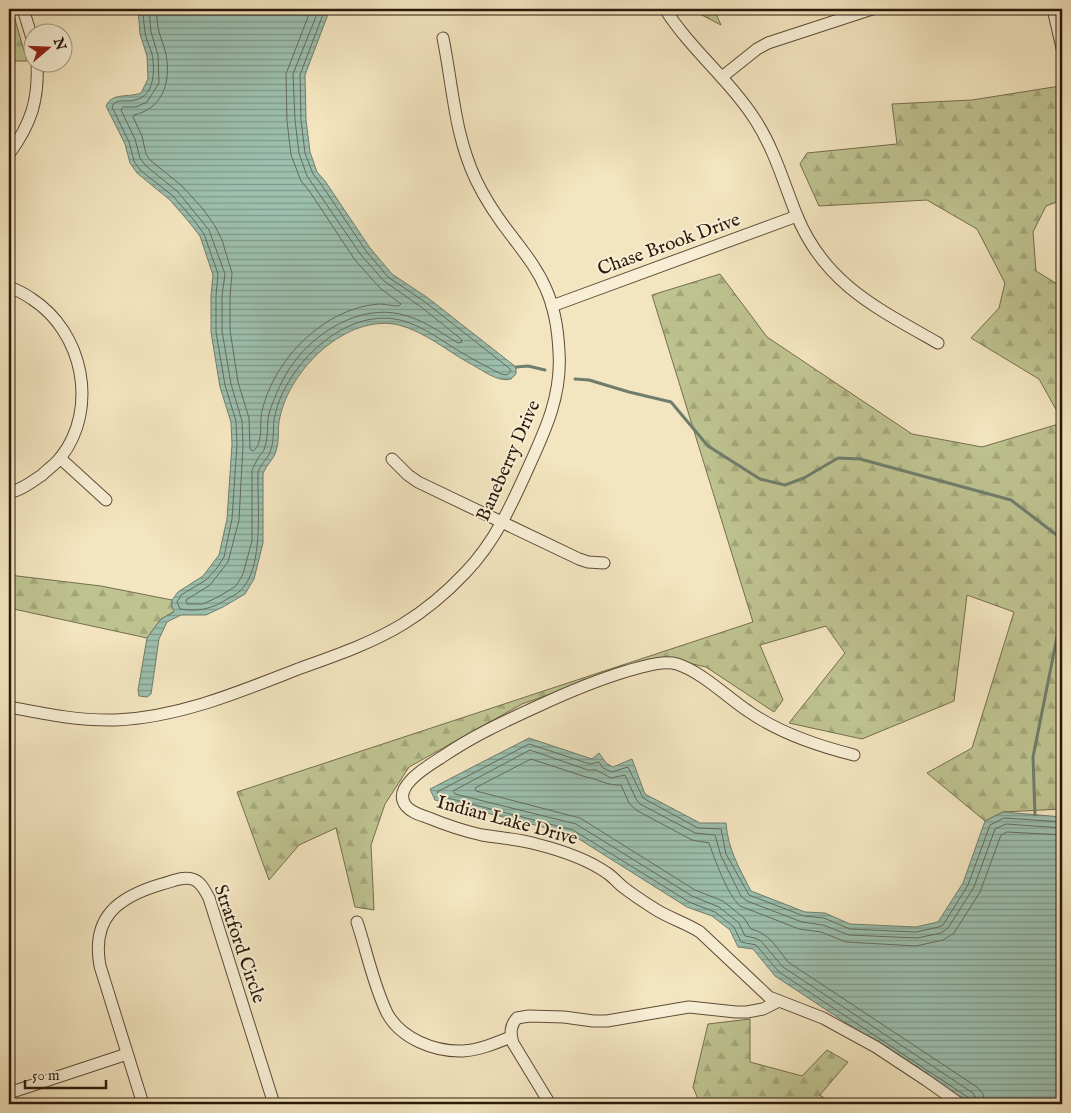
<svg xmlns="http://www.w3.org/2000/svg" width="1071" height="1113" viewBox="0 0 1071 1113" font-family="'IM FELL English',serif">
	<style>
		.forest { fill: url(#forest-firs); stroke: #746e4d }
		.water { fill: url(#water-rules); stroke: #6f7d6c }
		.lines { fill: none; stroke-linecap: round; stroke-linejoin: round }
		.shore { stroke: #646c5c; stroke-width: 1 }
		.stream { stroke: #6f7d6c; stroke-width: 3 }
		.street-casing { stroke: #5d4c37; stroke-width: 13 }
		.street { stroke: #f7eed5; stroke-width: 11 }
		.labels { text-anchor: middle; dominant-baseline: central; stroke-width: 4; stroke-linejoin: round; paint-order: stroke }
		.street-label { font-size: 19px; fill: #2b190a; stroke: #f7eed5 }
	</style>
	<defs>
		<pattern id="forest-firs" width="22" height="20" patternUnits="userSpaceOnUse" patternTransform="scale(1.25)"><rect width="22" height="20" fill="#bec390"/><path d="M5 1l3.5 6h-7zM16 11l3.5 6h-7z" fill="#a3a77b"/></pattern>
		<pattern id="water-rules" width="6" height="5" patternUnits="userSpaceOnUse" patternTransform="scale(1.25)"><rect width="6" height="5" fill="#9cbfae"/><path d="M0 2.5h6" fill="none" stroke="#7f9a8c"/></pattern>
	</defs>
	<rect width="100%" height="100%" fill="#f3e5bf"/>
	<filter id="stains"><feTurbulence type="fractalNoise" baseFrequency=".004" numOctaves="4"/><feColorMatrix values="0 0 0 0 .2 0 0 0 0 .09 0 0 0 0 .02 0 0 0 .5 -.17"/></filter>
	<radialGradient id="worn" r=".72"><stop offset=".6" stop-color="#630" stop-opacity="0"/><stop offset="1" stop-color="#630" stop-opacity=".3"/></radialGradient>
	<g class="forest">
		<polygon points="9,9 12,9 27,61 9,61"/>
		<polygon points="690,9 714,9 721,25"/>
		<polygon points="1060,86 1062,93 1062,200 1046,206 1033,232 1036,271 1062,287 1062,420 1039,379 971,338 999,308 1005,283 977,229 927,200 819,206 800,164 807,153 897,144 892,104 972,100"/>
		<polygon points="720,274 767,337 912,434 982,447 1062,423 1062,809 1003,812 985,821 927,773 972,748 1014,612 967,595 954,701 862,739 789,723 845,653 826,626 760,645 783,700 774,712 706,667 665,658 588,681 522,704 409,767 385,804 371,845 374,910 355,907 336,828 299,845 269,880 237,792 753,622 652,295"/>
		<polygon points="9,575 101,586 172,600 172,606 175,611 161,619 147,638 9,608"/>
		<polygon points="750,1019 750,1062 802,1076 827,1050 848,1062 820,1095 832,1104 700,1104 693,1087 708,1024"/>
	</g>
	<g class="water">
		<path d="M138,9H330L305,75L306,120L310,152L317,172L325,181L370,248L392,274L428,298L516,367V374L511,379C498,383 481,369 469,363C446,350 425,332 399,325C347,313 290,369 280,417C277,428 280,440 276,451C274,459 266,465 263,474V543L254,579L245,594L223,607L206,615H181L167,622L159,639L151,694L147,697L139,696L138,690L147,638L161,619L174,612L172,606V600L178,592L203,576L219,555L227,519L232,444L231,422L220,387L211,332V296L213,275L200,236L189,222L170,200L137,173L130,163L125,144L106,106C112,92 128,98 141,93L148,79L147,56L140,34Z"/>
		<path d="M529,738L592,759L599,753L606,763L613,767L632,759L645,794L700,823H726C728,850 739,867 751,891L805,912L825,913L850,924L916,927L938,922L963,883L985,821L1003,812L1062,817V1104H969L775,976L753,949L738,947L730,930L712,916L687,907L571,834L435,800L430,789Z"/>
	</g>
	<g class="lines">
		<g class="shore">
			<path d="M143,9C143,16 144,24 145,32C146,40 150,47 152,54C155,70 155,96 135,100C127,103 116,97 112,107L129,142L134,161L140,170L173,196L193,219L204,234L218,274L216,296V332L225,385L236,421L237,444L232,519L224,557L217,568L206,580L181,595L177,602L180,609C198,612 212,609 227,599C231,597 237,594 240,591C265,568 257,503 258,472C261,463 269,458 271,449C275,438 272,426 275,415C286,365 345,307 400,320C424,326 443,342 464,354C476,361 489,368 501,374L507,375L511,371L510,369L504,364L425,302L388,277L366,251L321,184L313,174L305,153L301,120L300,75L325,9"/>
			<path d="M149,9L151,32L158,55L159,83L147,102L136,107H123L121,110L135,139L140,158L145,165L178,192L209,230L225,274L222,296V331L231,384L242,421L243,445L239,520L228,562L210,585L186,600L187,604H203L218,597L236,586L243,574L252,541V470C254,467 255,463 257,460C259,455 264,452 265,447C269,435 266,421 270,410C276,394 282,379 292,365C315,332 359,305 400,314C422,319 440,332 458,343L462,342L461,339L421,307L384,281L361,255L307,176L299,153L295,120L293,74L319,9"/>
			<path d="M156,9C157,16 157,24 159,32C161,38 163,44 165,50C172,78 165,108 134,115L133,117L142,136L146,154L150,160L182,186L203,209L215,226L222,240L232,273L230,297V330L238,382L249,418L250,449L253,451C264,443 259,423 262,411C274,359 324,308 379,304C386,304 392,306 399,306L401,304L380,288L355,260L310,192L301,181L291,155L287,121L286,74L311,9"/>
			<polyline points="971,1104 969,1098 779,972 756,945 741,942 734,927 715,912 689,902 573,830 440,796 437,792 529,744 590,764 599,762 603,768 612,772 628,767 643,798 698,828 721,829 726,854 749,895 804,916 824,918 850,929 916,932 939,927 943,925 968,885 990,825 1004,818 1062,822"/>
			<polyline points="978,1104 976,1098 973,1093 783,967 761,941 755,938 745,936 739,923 719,907 692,896 576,824 455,794 453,791 530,750 588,770 596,770 611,778 625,775 636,799 640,804 695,833 715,835 721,856 741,896 747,901 802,922 823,925 849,935 917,938 941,933 948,928 974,887 995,829 1006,824 1062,828"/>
			<path d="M985,1104L983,1094L977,1087L788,962C777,948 769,933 751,929L744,918L723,901L695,890L580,818L476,791L475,788L531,759L586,777C599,779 607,786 621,785L629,803L636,810L692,840L709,843C715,860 727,894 740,906L799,929L821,932L846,942L916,946L943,940L954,933L980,892L1001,835L1007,832L1062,835"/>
		</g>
		<g class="stream">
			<polyline points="516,367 528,366 545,370"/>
			<polyline points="575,379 589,380 629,392 671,402 708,446 760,479 785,485 804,478 838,458 860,459 1011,500 1062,539"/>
			<polyline points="1035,815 1033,757 1062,612"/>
		</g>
		<defs>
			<g id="street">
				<polyline points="23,9 32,38"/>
				<path d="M665,9C691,50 730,80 756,121C775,151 784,184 797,216C825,284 878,309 938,343"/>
				<polyline points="1053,9 1062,48"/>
				<polyline points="722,77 757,49 768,43 872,9"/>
				<path d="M9,154C31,124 39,100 37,62"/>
				<path d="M9,287C17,290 25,294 32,299C83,332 99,408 61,457C56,464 48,469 42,475C32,482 21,490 9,493"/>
				<polyline points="552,306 797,216"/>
				<polyline points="60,458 106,500"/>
				<polyline points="392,459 408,475 418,482 579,559 588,562 604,563"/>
				<path d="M9,707C45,714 79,721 116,720C180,717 239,692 298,669C334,656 370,644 403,624C426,610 447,592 465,573C495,542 512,504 529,466C546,429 562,394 559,352C558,330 555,309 546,289C538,270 526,255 514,239C499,220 486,201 476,180C454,133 453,87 443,38"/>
				<path d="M854,755C818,746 779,733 748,711C727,697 702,672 677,664C662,660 642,667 627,671C594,681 566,693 536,707C503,722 471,737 442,757C428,766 391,787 406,806C412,813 421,815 429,818C446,825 464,831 482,835C500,838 518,839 536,844C560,850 587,859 607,873C613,877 618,883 623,887C633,895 644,902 655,909C669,918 686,923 700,932L769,997L823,1018L876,1047L926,1080L960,1104"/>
				<path d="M357,922C367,952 373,984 387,1013C401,1039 435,1052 463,1051C479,1050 496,1043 511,1037"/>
				<polyline points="9,1093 127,1054"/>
				<path d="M143,1104L100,966C91,917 118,897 162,884C171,882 182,876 192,879C201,881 205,891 209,898L274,1104"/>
				<path d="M550,1104L513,1043C510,1033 510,1026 517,1018L529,1016L564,1017L593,1021H607L689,1007L736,1012H747L763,1009L779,1001"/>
			</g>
		</defs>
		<use href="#street" class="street-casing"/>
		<use href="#street" class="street"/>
	</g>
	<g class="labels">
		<g class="street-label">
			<text transform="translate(669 245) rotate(-20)">Chase Brook Drive</text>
			<text transform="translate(509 461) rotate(-66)">Baneberry Drive</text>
			<text transform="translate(507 821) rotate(15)">Indian Lake Drive</text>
			<text transform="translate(239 944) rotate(71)">Stratford Circle</text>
		</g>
	</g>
	<rect width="1071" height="1113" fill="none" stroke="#f3e5bf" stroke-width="30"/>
	<rect x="10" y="10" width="1051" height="1093" fill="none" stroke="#2b190a" stroke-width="2.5"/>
	<rect x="15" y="15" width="1041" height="1083" fill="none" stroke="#2b190a"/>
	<g transform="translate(48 48) rotate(71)"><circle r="24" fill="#f7eed5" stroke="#a59984"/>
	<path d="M0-4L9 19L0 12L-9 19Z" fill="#8f2418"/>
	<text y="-8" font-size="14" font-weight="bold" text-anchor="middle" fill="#2b190a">N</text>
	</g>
	<path d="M25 1080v8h81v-8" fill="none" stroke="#2b190a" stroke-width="2.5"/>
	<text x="32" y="1080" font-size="15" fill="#2b190a" stroke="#f7eed5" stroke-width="4" paint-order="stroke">50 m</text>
	<rect width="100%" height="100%" filter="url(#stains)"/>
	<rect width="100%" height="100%" fill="url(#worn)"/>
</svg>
